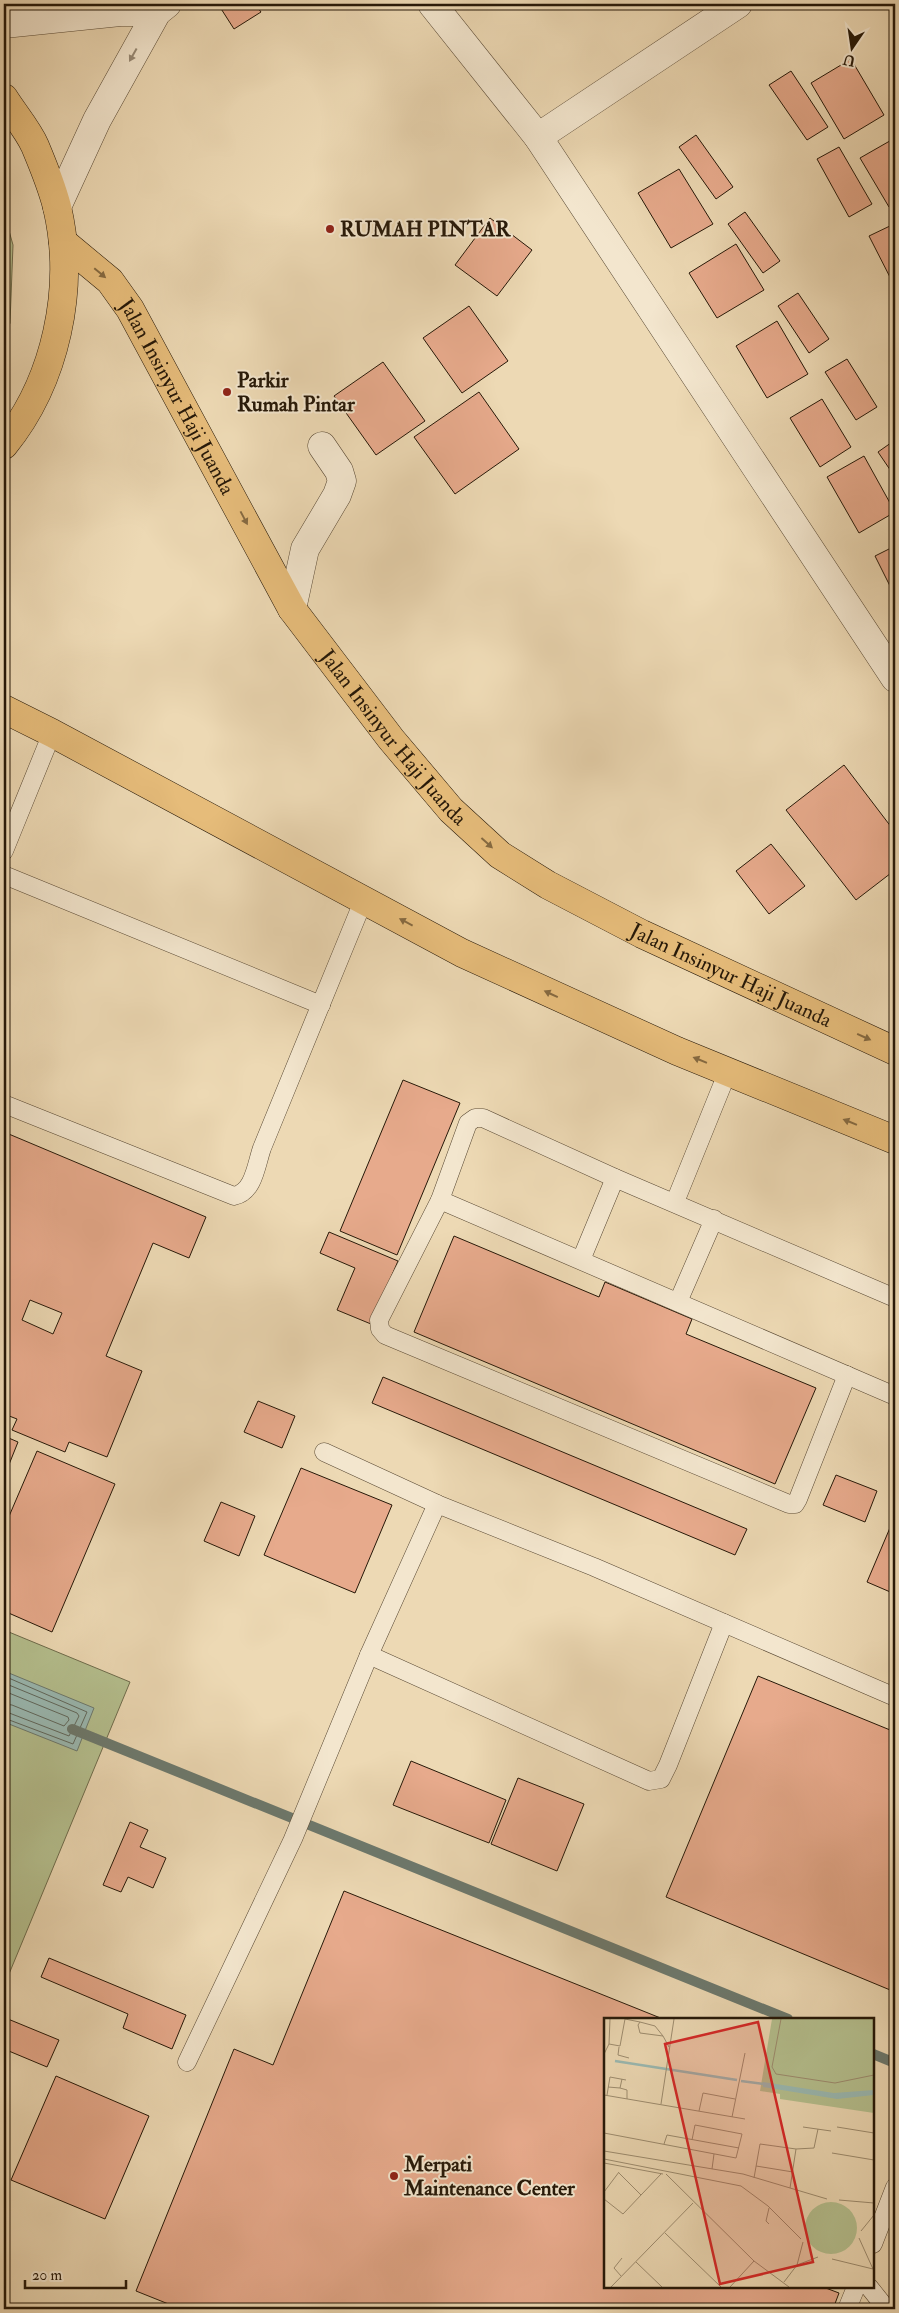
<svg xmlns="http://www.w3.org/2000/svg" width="899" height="2313" viewBox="0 0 899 2313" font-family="'IM FELL Double Pica',serif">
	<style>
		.green { fill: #b5c08f; stroke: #6e6c4c }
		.water { fill: #9ab9b2; stroke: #6c796e }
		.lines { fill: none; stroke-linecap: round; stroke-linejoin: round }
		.shore { stroke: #60685d; stroke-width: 1 }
		.stream { stroke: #6c796e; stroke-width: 10 }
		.building { fill: #e7aa8c; stroke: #261808; fill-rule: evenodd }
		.service-casing { stroke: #584833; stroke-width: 19 }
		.minor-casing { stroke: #584833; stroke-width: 29 }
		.trunk-casing { stroke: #261808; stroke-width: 29 }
		.service { stroke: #f3e6ce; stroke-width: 18 }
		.minor { stroke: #f3e6ce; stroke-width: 28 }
		.trunk { stroke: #e6bc7a; stroke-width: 28 }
		.oneway { fill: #978975 }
		.oneway2 { fill: #866a41 }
		.poi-dot { fill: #8f2418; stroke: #f3e6ce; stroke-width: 2 }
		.labels { text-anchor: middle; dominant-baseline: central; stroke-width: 4; stroke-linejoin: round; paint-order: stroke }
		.poi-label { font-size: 21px; font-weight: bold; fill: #261808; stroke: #f3e6ce; text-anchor: start }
		.street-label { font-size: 21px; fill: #261808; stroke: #f3e6ce }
		.inset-river { fill: none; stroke: #9ab9b2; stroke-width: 2.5 }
		.inset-road { fill: none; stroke: #9d8c6f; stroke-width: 1 }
		.view { fill: #d62828; fill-opacity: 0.15; stroke: #d62828; stroke-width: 2.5 }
		.inset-edge { fill: none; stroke: #261808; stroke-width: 2.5 }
	</style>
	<rect width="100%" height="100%" fill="#edd9b4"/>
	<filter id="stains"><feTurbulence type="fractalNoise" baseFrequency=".004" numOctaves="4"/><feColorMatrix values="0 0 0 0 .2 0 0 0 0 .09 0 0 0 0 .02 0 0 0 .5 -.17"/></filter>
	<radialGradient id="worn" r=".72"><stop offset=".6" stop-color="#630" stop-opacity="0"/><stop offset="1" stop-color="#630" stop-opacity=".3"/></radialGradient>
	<g class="green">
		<polygon points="4,213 13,245 10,323 4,341"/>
		<polygon points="4,1630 130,1682 4,1986"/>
	</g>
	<polygon class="water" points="4,1671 94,1708 77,1751 4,1722"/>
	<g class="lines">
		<g class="shore">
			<polyline points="4,1676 87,1712 73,1744 4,1718"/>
			<polyline points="4,1683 77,1713 79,1716 69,1736 4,1711"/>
			<polyline points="4,1691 68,1717 69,1720 64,1726 12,1705 4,1704"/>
		</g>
		<g class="stream">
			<polyline points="72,1729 788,2019"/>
			<polyline points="873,2054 895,2063"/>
		</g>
	</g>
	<g class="building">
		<polygon points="218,4 255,4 261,12 234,29"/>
		<polygon points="851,59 884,115 844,139 811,83"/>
		<polygon points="791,71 828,127 807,140 769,85"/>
		<polygon points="696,135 733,187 716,199 679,147"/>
		<polygon points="895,138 895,203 889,207 860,158"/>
		<polygon points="839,147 872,204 849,217 817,159"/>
		<polygon points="679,169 713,224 671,248 638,193"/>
		<polygon points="745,212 780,261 763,273 728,224"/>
		<polygon points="490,218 532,250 497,296 455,265"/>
		<polygon points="892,225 895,231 894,285 869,236"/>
		<polygon points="736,244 764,290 717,318 689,273"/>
		<polygon points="798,293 829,339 809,353 778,306"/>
		<polygon points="469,306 508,361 462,393 423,338"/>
		<polygon points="777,321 808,374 767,398 736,346"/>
		<polygon points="847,359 877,407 856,420 825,372"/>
		<polygon points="383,362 425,421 376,455 334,396"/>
		<polygon points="479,392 519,449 455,494 414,437"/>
		<polygon points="822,399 851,447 820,467 790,418"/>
		<polygon points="895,440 895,477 878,452"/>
		<polygon points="864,456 895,512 859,533 827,477"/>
		<polygon points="895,546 895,596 875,556"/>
		<polygon points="844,765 895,832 895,870 856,900 786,810"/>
		<polygon points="771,844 805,886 769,914 736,871"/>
		<polygon points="403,1080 460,1103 397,1255 340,1231"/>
		<path d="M4,1132L206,1217L189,1258L153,1243L106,1356L142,1371L107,1457L69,1442L65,1452L12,1430L17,1419L4,1414V1196L9,1183L4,1181ZM30,1300L62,1313L53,1334L22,1320Z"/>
		<polygon points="329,1232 398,1261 371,1324 337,1310 355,1268 320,1253"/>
		<polygon points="454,1236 599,1297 605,1282 692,1319 686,1334 816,1388 775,1484 414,1332"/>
		<polygon points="383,1377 747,1529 735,1555 372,1403"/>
		<polygon points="258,1401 295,1416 282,1448 244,1432"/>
		<polygon points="4,1436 18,1442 4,1477"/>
		<polygon points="37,1451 115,1484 52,1632 4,1611 4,1528"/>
		<polygon points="301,1468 392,1505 355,1593 264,1555"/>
		<polygon points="836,1475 877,1491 865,1522 823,1505"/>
		<polygon points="221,1502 255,1516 239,1556 204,1541"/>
		<polygon points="895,1516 895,1594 867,1582"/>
		<polygon points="758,1676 895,1732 895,1992 666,1897"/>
		<polygon points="411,1761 506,1800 489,1843 393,1805"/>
		<polygon points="518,1778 584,1804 557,1871 491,1844"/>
		<polygon points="130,1822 148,1830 140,1847 166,1858 153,1888 128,1877 121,1892 103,1885"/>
		<polygon points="344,1891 663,2019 605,2019 605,2287 823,2287 839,2293 833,2309 181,2309 136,2291 234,2049 273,2065"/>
		<polygon points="49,1958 186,2015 172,2049 123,2028 128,2014 41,1977"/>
		<polygon points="8,2019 59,2040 47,2067 4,2049 4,2029"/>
		<polygon points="56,2076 149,2116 105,2219 11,2180"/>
	</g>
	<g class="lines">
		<defs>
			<g id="service">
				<polyline points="4,851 52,733"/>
				<polyline points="4,875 321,1005"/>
				<path d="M4,1104L234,1196C254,1192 256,1165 262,1148L364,899"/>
				<polyline points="440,1200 895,1396"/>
				<polyline points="675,1202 728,1071"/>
				<polyline points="581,1260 615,1178"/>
				<polyline points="678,1302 714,1219"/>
				<polyline points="847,1375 798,1499 795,1504 789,1504 385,1335 380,1329 379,1320 440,1200 468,1123 475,1118 483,1118 615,1178 895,1298"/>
				<polyline points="324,1452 437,1504 594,1567 895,1697"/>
				<polyline points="369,1655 649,1781 661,1779 668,1765 724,1623"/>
				<polyline points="187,2062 293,1839 369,1655 437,1504"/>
				<polyline points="873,2244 895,2187"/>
				<polyline points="869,2287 881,2302 883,2309"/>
				<polyline points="847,2309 856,2287"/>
			</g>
			<g id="minor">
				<polyline points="432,4 538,137 895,678"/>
				<polyline points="4,24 120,12 157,12"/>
				<polyline points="538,137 738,4"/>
				<polyline points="57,207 97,120 157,12 167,4"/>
				<polyline points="292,609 305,549 337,495 342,481 339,471 322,446"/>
			</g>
			<g id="trunk">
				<path d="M4,98C14,114 28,130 35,146C43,165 52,187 57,207C76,288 56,381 4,445"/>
				<path id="s1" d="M63,242L110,281L130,309L292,609L391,739L451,810L500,855L548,885L642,934L895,1051"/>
				<polyline points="4,709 52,733 462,953 677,1051 895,1140"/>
			</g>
		</defs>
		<use href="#service" class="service-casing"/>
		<use href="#minor" class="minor-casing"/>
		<use href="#trunk" class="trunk-casing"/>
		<use href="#service" class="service"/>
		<use href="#minor" class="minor"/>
		<use href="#trunk" class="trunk"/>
	</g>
	<defs><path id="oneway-solid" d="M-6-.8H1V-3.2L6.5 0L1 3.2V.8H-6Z" transform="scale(1.25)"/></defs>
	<use class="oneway" href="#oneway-solid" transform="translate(133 55) rotate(119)"/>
	<g class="oneway2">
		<use href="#oneway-solid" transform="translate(100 273) rotate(40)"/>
		<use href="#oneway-solid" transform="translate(244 518) rotate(62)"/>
		<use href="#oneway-solid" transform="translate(487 843) rotate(42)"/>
		<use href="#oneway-solid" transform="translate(406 922) rotate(-152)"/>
		<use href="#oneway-solid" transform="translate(551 994) rotate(-155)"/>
		<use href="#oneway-solid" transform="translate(864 1037) rotate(24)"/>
		<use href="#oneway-solid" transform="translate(700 1060) rotate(-158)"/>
		<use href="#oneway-solid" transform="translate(850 1122) rotate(-158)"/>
	</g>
	<g class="poi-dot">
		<circle cx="330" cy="229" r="5"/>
		<circle cx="227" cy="392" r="5"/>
		<circle cx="394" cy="2176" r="5"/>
	</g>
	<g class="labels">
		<g class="poi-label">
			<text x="340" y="229">RUMAH PINTAR</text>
			<text x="237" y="380">Parkir<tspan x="237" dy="24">Rumah Pintar</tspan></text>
			<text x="404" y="2164">Merpati<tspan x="404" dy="24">Maintenance Center</tspan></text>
		</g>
		<g class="street-label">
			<text stroke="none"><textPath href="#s1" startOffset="195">Jalan Insinyur Haji Juanda</textPath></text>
			<text stroke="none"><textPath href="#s1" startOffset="600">Jalan Insinyur Haji Juanda</textPath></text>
			<text stroke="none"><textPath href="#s1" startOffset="1020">Jalan Insinyur Haji Juanda</textPath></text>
		</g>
	</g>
	<g transform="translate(604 2018)">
		<rect width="270" height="270" fill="#edd9b4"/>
		<path d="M168,1H270V95L176,81V76L156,73ZM201 210a26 26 0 1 1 52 0a26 26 0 1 1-52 0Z" fill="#b5c08f"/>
		<path d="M159,64L230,75L270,72V77L233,81L159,69Z" fill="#9ab9b2"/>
		<path class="inset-river" d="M11,43L133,62M137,63L160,66"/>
		<path class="inset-road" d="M177,1L168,49L172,56L231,65L270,57M59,18L51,8L36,4L34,7L36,15L59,18L65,29M5,26L16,28L21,1L36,4M15,29L14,37L25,40M0,36L5,26L6,1M4,69L16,70L18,61M16,70L23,72V81M0,77L141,101M3,77L6,59L22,62M57,86L70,1M95,93L99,75L131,81M128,99L141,35M199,109L227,113M233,109L270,115M0,115L132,140L138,116L91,107L88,122M60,126L63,117L135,130M0,133L139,156L223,181M228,135L270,142M0,141L137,168L164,188L197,221M0,145L59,156M152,148L189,154M108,151L110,136M15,155L37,177M62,156L150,243L185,269M150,160L156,126L192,131L210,130L214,111M186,170L192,131M0,174L15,154M0,181L19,196L57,156M235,182L270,185M165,190L162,203L165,206M257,213L270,197M61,215L117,269M228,241L269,251L255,220M32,244L58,269M193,247L214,239M17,258L10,250L18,240M180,264L193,247L199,224M7,269L89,185M126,269L150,243"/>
		<path class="view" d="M154,4L209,244L116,266L61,26Z"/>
		<rect width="270" height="270" class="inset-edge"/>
	</g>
	<rect width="899" height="2313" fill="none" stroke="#edd9b4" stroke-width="20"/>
	<rect x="5" y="5" width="889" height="2303" fill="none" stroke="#261808" stroke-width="2.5"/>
	<rect x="10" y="10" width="879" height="2293" fill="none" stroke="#261808"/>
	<g transform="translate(852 48) rotate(193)" stroke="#f3e6ce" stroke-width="4" paint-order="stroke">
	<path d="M0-4L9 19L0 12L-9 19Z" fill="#261808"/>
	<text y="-8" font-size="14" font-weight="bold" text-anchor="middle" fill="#261808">U</text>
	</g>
	<path d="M25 2280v8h101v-8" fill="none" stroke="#261808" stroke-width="2.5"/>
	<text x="32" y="2280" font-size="15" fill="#261808" stroke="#f3e6ce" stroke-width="4" paint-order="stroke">20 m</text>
	<rect width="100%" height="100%" filter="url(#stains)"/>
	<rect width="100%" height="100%" fill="url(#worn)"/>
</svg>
